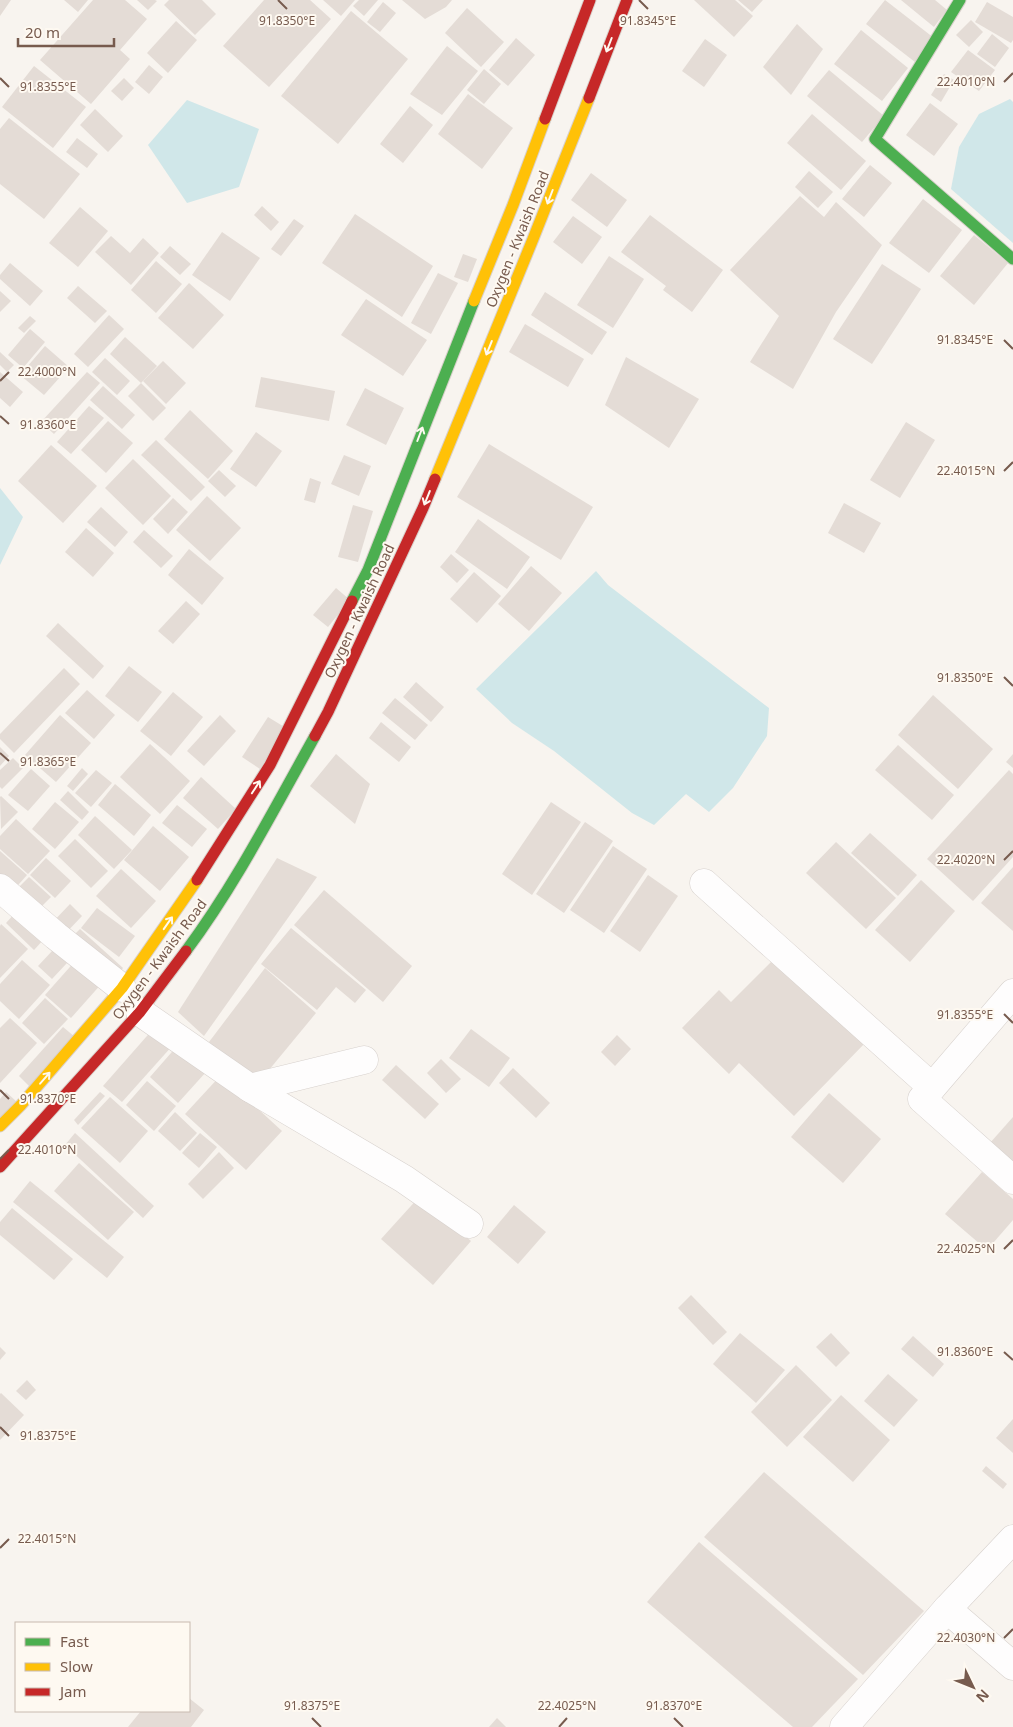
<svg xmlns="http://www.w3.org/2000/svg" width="1013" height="1727" viewBox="0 0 1013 1727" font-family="'Noto Sans',sans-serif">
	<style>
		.water { fill: #d0e7e9 }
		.building { fill: #e4dcd6 }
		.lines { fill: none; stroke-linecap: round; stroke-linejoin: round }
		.street-casing { stroke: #d7d1cd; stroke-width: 29 }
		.fast-casing { stroke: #d8d0cb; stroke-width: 13 }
		.slow-casing { stroke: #d8d0cb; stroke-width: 13 }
		.jam-casing { stroke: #d8d0cb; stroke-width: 13 }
		.street { stroke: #fefdfd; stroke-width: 28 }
		.fast { stroke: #4caf50; stroke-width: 11 }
		.slow { stroke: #ffc107; stroke-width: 11 }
		.jam { stroke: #c62828; stroke-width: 11 }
		.oneway { stroke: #fef9f1 }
		.ticks { fill: none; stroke: #775b4e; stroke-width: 2 }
		.labels { text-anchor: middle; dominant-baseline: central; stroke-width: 4; stroke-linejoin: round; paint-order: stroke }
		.street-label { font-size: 14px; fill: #775b4e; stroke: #fef9f1 }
		.ticks-label { font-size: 12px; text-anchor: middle; fill: #775b4e; stroke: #fef9f1; stroke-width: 4; stroke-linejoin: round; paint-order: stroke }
	</style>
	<rect width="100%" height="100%" fill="#f8f4ef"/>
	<g class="water">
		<polygon points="1010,99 1013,102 1013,243 951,189 959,147 979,114"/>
		<polygon points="187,100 259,129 239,187 187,203 148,145"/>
		<polygon points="0,488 23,517 0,565"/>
		<polygon points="596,571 608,585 769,708 767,736 733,788 709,812 686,794 654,825 632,813 554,751 512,723 476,689"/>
	</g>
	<g class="building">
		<polygon points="0,0 11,0 0,16"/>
		<polygon points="64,0 88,0 78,12"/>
		<polygon points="93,0 125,0 147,19 120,50 130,59 91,104 40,60"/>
		<polygon points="137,0 155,0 157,1 148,10"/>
		<polygon points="169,0 202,0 216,14 195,35 164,5"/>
		<polygon points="264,0 310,0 331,19 269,87 223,46"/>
		<polygon points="323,0 355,0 341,16"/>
		<polygon points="359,0 378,0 364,16 353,6"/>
		<polygon points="402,0 452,0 446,7 425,19"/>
		<polygon points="694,0 735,0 753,16 734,37"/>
		<polygon points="738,0 763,0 752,12"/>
		<polygon points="885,0 934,38 915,62 866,24"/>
		<polygon points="901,0 935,0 947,10 934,27"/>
		<polygon points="383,2 396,13 380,32 367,22"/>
		<polygon points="987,2 1013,17 1013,40 1011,43 975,22"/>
		<polygon points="467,8 504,42 481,67 445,33"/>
		<polygon points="351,11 408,59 338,144 281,96"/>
		<polygon points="971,20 983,32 969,47 956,35"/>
		<polygon points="176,21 197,40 168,73 147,53"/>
		<polygon points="797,24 823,49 791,95 763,67"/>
		<polygon points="861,30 908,68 882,101 834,64"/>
		<polygon points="992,34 1009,48 995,67 977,54"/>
		<polygon points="516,38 535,55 508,86 489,70"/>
		<polygon points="705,39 727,55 704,87 682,71"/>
		<polygon points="447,46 478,71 442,115 410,94"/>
		<polygon points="968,50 995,70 979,91 951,72"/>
		<polygon points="149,65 163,77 149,94 135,82"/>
		<polygon points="34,66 86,107 53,148 2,107"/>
		<polygon points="484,69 501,84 484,104 467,90"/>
		<polygon points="829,70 884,116 862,142 807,96"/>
		<polygon points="944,74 954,80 941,102 931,95"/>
		<polygon points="124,78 134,88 122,101 111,91"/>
		<polygon points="468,94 513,128 482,169 438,134"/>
		<polygon points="930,103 958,124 934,156 906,135"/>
		<polygon points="410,106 433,125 403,163 380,144"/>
		<polygon points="95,109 123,136 108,152 80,125"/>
		<polygon points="812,114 866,161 841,190 787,143"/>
		<polygon points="9,118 80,174 44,219 0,184 0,129"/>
		<polygon points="77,138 98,154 87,168 66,152"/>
		<polygon points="870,165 892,183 864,217 842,199"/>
		<polygon points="809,171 833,192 818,208 795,187"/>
		<polygon points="591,173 627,200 607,227 571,200"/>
		<polygon points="800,196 824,217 836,202 882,245 836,312 793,389 750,362 779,316 730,270"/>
		<polygon points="923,199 962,230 929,273 889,243"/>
		<polygon points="262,206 279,222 271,231 254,215"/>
		<polygon points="80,207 108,231 78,267 49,243"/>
		<polygon points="355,214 433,266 402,317 322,263"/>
		<polygon points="650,215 723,270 692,312 663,290 666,286 621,252"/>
		<polygon points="573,216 602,237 582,264 553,242"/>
		<polygon points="294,219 304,226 281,256 271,249"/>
		<polygon points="222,232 260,258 230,301 192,275"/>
		<polygon points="974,235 1008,263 974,305 940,276"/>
		<polygon points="111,236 130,253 143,238 159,253 131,285 95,252"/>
		<polygon points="170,246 191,264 180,275 160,257"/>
		<polygon points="463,254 477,259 468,282 454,277"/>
		<polygon points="609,256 644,279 613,328 577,305"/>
		<polygon points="156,261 182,284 156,313 131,290"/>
		<polygon points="10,263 43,291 30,306 0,279 0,275"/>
		<polygon points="882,264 921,289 872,364 833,339"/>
		<polygon points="438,273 458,283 431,334 411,323"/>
		<polygon points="189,283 224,315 193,349 158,318"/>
		<polygon points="78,286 107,311 95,323 67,298"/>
		<polygon points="0,291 11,301 0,312"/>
		<polygon points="545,292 607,332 592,355 531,315"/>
		<polygon points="366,299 427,340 403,376 341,335"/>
		<polygon points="109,315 124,329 88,367 74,354"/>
		<polygon points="30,316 36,321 24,333 18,328"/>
		<polygon points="525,324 584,359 568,387 509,352"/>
		<polygon points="30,329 45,342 23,368 8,355"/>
		<polygon points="125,337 157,366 141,383 110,354"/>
		<polygon points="45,346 69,367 44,395 20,375"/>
		<polygon points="0,352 14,365 7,372 0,365"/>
		<polygon points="626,357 699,399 669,448 605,405"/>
		<polygon points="105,358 130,381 117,395 92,372"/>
		<polygon points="163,361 186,383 166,404 143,381"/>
		<polygon points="0,372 23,392 10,407 0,398"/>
		<polygon points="87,372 100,383 54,434 41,422"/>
		<polygon points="261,377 335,391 329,421 255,407"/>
		<polygon points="141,383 166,408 153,421 128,396"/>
		<polygon points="103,386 135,415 122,429 90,400"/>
		<polygon points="365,388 404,408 386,445 346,425"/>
		<polygon points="89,406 104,418 71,454 57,442"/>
		<polygon points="190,410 233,451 208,479 164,439"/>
		<polygon points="108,421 133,443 106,473 81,450"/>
		<polygon points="906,422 935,440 900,498 870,480"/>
		<polygon points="256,432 282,451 256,487 230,469"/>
		<polygon points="156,440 205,487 191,501 141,455"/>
		<polygon points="489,444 593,507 561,560 457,497"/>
		<polygon points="51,445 97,486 63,523 18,481"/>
		<polygon points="344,455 371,466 359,496 331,484"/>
		<polygon points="133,459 171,496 143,525 105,488"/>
		<polygon points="219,470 236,486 225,497 208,481"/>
		<polygon points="310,478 321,482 315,503 304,500"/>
		<polygon points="207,496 241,528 210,561 176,530"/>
		<polygon points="173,498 188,512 168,534 153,519"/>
		<polygon points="844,503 881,523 864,553 828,533"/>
		<polygon points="353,505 373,511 358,562 338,557"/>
		<polygon points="101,507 128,532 115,547 87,522"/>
		<polygon points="478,519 530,557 507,589 455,552"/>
		<polygon points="86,528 114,553 93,577 65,552"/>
		<polygon points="144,530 173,556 161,568 133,542"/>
		<polygon points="189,549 224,578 202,605 168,575"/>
		<polygon points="451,554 469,570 457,583 440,567"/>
		<polygon points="531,566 562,593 529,631 498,604"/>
		<polygon points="474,572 501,596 477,623 450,599"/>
		<polygon points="336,588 350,600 328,627 313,615"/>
		<polygon points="186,601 200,614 173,644 158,631"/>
		<polygon points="58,623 104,666 93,679 46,636"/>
		<polygon points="129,666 162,692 138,722 105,696"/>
		<polygon points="64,668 80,684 14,753 0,739 0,734"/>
		<polygon points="416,682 444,707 431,722 403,697"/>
		<polygon points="87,690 115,715 94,739 65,713"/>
		<polygon points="173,692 203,717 171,756 140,731"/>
		<polygon points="933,695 993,749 958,789 898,735"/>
		<polygon points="395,698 428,725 415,740 382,713"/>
		<polygon points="60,715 91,743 56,782 25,755"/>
		<polygon points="220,715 236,731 204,766 187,751"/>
		<polygon points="268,717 286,728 260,769 242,757"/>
		<polygon points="381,722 411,747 399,762 369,738"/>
		<polygon points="150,744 190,781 160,814 120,777"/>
		<polygon points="898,745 954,795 932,820 875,770"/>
		<polygon points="0,747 9,756 0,766"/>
		<polygon points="336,754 370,784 355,824 310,786"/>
		<polygon points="1013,754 1013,768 1006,762"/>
		<polygon points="13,758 23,768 2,789 0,787 0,770"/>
		<polygon points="82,768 88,774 73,791 67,786"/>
		<polygon points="31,769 50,786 28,811 8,795"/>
		<polygon points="96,770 112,783 91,807 75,793"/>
		<polygon points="1009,770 1013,774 1013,857 973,901 927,859"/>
		<polygon points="201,777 236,809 218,829 183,798"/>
		<polygon points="115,784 151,815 134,836 98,805"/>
		<polygon points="68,791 89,812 82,820 60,800"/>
		<polygon points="1,796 18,812 1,829 0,797"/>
		<polygon points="55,802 79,822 55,849 32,829"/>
		<polygon points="551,802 581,822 532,895 502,874"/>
		<polygon points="177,805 207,829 192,847 162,823"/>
		<polygon points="95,816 132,850 114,869 78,835"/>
		<polygon points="16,819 50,851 28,874 0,849 0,836"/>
		<polygon points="585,822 613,841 564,913 536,894"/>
		<polygon points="153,826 189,857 160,891 124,860"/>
		<polygon points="870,833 917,875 898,896 851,853"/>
		<polygon points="75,839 108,871 91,888 58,856"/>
		<polygon points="836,842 896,898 866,929 806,873"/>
		<polygon points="613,846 647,869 604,933 570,910"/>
		<polygon points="0,851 27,875 11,893 0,883"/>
		<polygon points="46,858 71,881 55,898 30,875"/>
		<polygon points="277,858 317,877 204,1036 178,1012"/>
		<polygon points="1013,867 1013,931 981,903"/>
		<polygon points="121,869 156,901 131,928 96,896"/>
		<polygon points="648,875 678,896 640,952 610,931"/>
		<polygon points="29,877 51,897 37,911 15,891"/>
		<polygon points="921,880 955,911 910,962 875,930"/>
		<polygon points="324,890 412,966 383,1002 294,925"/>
		<polygon points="70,904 82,916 62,937 50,925"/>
		<polygon points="97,908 135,936 119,957 81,928"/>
		<polygon points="16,912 44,939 34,950 6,923"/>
		<polygon points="1,924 28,949 0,978 0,926"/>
		<polygon points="291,928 366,990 355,1003 336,987 317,1010 261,964"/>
		<polygon points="80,929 123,968 114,978 71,938"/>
		<polygon points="53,950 67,963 52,979 38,966"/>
		<polygon points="777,956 866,1042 794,1116 739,1063 729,1074 682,1028 719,990 731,1002"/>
		<polygon points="77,959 103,982 71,1018 45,995"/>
		<polygon points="22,960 50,985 19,1019 0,1001 0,984"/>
		<polygon points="265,968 316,1013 264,1076 247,1077 209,1042"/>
		<polygon points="45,998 68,1019 44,1044 22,1023"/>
		<polygon points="10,1018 37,1043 0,1083 0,1028"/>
		<polygon points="63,1027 75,1037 30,1087 19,1076"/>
		<polygon points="154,1028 173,1045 122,1102 103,1086"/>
		<polygon points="471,1029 510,1058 489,1087 449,1058"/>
		<polygon points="617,1035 631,1049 615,1066 601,1052"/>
		<polygon points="178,1045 206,1072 178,1103 150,1077"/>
		<polygon points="441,1059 461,1079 446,1093 427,1073"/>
		<polygon points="396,1065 439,1104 425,1119 382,1080"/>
		<polygon points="513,1068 550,1103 536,1118 499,1083"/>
		<polygon points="221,1075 282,1131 246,1170 185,1114"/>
		<polygon points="147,1081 176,1106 154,1131 126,1105"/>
		<polygon points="6,1092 17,1102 0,1120 0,1099"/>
		<polygon points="100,1092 105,1096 78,1125 74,1120"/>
		<polygon points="829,1093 881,1139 843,1183 791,1137"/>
		<polygon points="110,1097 148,1131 120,1163 81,1128"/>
		<polygon points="175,1112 197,1133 180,1151 158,1131"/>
		<polygon points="1013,1117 1013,1163 990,1143"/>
		<polygon points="75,1133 154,1206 143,1218 65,1145"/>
		<polygon points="200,1133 217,1147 199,1168 182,1153"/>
		<polygon points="219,1152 234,1168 203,1199 188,1184"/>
		<polygon points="79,1163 134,1212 108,1240 54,1191"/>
		<polygon points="982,1172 1013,1199 1013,1220 987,1250 945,1214"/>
		<polygon points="30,1181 124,1257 107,1278 13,1202"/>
		<polygon points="420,1196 471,1241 433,1285 381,1239"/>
		<polygon points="514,1205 546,1232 518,1264 487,1237"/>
		<polygon points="12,1208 73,1259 54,1280 0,1235 0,1222"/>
		<polygon points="691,1295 727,1332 713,1345 678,1308"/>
		<polygon points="740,1333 785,1370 756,1403 713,1364"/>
		<polygon points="831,1333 850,1353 836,1367 816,1347"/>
		<polygon points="913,1336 944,1364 933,1377 901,1349"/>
		<polygon points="0,1347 6,1353 0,1360"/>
		<polygon points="796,1365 832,1400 787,1447 751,1412"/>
		<polygon points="888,1374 918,1400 894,1427 864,1401"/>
		<polygon points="27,1380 36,1390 26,1400 16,1391"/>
		<polygon points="1,1393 24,1415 0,1440 0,1394"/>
		<polygon points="841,1395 890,1440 853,1482 803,1437"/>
		<polygon points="1013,1419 1013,1453 996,1438"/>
		<polygon points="986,1466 1007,1484 1003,1489 982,1471"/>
		<polygon points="764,1472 924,1611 863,1675 704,1537"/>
		<polygon points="699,1542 858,1679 812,1727 793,1727 647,1602"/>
		<polygon points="189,1698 204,1710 191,1727 128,1727 141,1711 189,1711"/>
		<polygon points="497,1718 506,1727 489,1727"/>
	</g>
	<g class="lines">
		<defs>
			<g id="street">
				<polyline points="704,883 932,1087"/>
				<polyline points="0,888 56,936 122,988"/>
				<polyline points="1013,993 922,1099 1013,1180"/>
				<polyline points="140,1012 250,1088 364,1060"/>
				<polyline points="250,1088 404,1179 469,1224"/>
				<polyline points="947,1609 1013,1666"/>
				<polyline points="844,1727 947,1609 1013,1539"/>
			</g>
			<g id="fast">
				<polyline points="960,0 875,139 1013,259"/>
				<polyline points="352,601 368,570 474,301"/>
				<path d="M186,951C236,884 274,809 315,736"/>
			</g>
			<g id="slow">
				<polyline points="474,301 513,205 545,119"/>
				<polyline points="435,479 533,239 589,98"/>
				<polyline points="0,1126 21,1105 122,988 197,880"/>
			</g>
			<g id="jam">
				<polyline points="589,98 627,0"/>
				<polyline points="545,119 590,0"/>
				<polyline points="315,736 328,712 423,508 435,479"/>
				<polyline points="197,880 270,765 352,601"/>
				<polyline points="0,1167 140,1012 186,951"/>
			</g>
		</defs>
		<use href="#street" class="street-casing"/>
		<use href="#fast" class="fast-casing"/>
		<use href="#slow" class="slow-casing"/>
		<use href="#jam" class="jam-casing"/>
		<use href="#street" class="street"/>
		<use href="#fast" class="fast"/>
		<use href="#slow" class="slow"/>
		<use href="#jam" class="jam"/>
	</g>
	<defs><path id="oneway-shaft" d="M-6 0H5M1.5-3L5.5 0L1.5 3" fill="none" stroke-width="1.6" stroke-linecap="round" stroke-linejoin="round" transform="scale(1.25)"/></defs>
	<g class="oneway">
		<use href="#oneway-shaft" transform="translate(609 45) rotate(111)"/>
		<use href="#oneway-shaft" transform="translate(550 197) rotate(111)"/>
		<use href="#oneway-shaft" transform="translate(489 348) rotate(112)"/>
		<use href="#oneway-shaft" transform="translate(420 434) rotate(-69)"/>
		<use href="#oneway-shaft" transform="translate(427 498) rotate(112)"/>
		<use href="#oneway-shaft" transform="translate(256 787) rotate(-57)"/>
		<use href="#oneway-shaft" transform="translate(168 923) rotate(-55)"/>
		<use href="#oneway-shaft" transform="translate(45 1078) rotate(-49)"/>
	</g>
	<path class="ticks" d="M278,0L287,9M639,0L648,9M0,78L9,87M1004,82L1013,73M1004,340L1013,349M0,381L9,372M0,416L9,424M1004,471L1013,462M1004,677L1013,686M0,753L9,761M1004,860L1013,851M1004,1014L1013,1023M0,1090L9,1099M0,1159L9,1150M1004,1249L1013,1240M1004,1352L1013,1360M0,1427L9,1436M0,1548L9,1539M1004,1638L1013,1629M312,1718L321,1727M674,1718L683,1727M559,1727L567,1718"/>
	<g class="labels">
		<g class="street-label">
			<text transform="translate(517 239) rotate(-68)">Oxygen - Kwaish Road</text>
			<text transform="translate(359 611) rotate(-65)">Oxygen - Kwaish Road</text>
			<text transform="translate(159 959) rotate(-53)">Oxygen - Kwaish Road</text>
		</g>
	</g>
	<g class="ticks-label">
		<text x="648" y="25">91.8345°E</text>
		<text x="287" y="25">91.8350°E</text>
		<text x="966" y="86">22.4010°N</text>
		<text x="48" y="91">91.8355°E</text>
		<text x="965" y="344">91.8345°E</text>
		<text x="47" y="376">22.4000°N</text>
		<text x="48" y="429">91.8360°E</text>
		<text x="966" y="475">22.4015°N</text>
		<text x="965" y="682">91.8350°E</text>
		<text x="48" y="766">91.8365°E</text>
		<text x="966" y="864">22.4020°N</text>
		<text x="965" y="1019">91.8355°E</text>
		<text x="48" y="1103">91.8370°E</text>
		<text x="47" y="1154">22.4010°N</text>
		<text x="966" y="1253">22.4025°N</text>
		<text x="965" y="1356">91.8360°E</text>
		<text x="48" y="1440">91.8375°E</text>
		<text x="47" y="1543">22.4015°N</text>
		<text x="966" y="1642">22.4030°N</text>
		<text x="567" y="1710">22.4025°N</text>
		<text x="312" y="1710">91.8375°E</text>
		<text x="674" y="1710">91.8370°E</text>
	</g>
	<rect x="15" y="1622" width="175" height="90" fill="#fef9f1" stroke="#c8bab0"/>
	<rect x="25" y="1638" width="25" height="8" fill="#4caf50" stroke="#c8bab0"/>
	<text x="60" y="1647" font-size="15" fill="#775b4e">Fast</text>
	<rect x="25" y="1663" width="25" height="8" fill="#ffc107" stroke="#c8bab0"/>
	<text x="60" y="1672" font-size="15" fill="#775b4e">Slow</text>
	<rect x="25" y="1688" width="25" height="8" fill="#c62828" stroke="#c8bab0"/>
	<text x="60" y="1697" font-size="15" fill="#775b4e">Jam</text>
	<g transform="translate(973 1687) rotate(133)" stroke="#fef9f1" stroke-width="4" paint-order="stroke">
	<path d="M0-4L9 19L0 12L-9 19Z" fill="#775b4e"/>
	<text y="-8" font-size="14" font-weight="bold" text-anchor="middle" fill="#775b4e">N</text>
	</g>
	<path d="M18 38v8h96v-8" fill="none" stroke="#775b4e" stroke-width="2.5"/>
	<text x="25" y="38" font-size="15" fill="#775b4e" stroke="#fef9f1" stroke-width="4" paint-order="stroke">20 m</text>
</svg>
